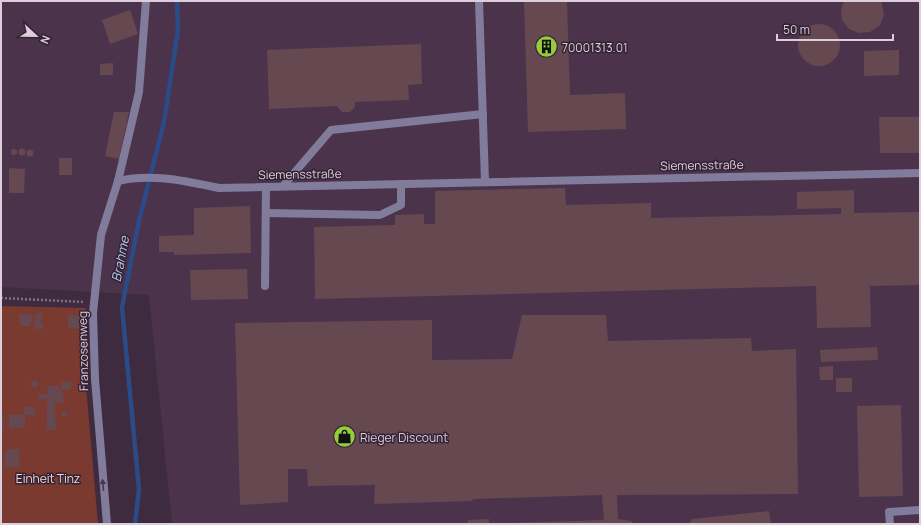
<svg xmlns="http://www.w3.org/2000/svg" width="921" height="525" viewBox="0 0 921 525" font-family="Manrope,sans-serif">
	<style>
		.built { fill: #4c334c }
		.green { fill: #7b3a2f }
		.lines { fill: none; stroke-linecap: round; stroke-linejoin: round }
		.stream { stroke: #2a4b86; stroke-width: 4.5 }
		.building { fill: #664851 }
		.path { stroke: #817080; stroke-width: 2.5; stroke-dasharray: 2 2; stroke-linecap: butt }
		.service { stroke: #827c9c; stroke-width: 8 }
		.minor { stroke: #827c9c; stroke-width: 8 }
		.oneway { fill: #48384f }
		.labels { text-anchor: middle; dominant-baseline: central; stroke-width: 3; stroke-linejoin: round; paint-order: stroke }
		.poi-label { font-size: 12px; fill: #dccfdb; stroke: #342235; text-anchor: start }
		.street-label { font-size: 12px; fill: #dccfdb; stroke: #342235 }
		.park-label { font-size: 12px; fill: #f1d9d4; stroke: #342235 }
		.water-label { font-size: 13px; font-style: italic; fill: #b7cbef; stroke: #342235 }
	</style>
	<rect width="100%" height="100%" fill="#3f2b3f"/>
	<polygon class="built" points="1,1 920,1 920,524 172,524 149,295 1,287"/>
	<polygon class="green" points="1,306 86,308 85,375 98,524 1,524"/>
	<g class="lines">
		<polyline class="stream" points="135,524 139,490 122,307 139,221 164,122 178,30 177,1"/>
	</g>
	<g class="building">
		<polygon points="524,1 567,1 570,95 625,93 626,129 528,132"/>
		<polygon points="844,1 881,1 882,4 884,15 880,25 870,32 859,33 849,29 842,20 841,9"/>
		<polygon points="130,10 138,34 110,44 102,20"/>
		<circle cx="819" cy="45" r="21"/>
		<polygon points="421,44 422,84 408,85 409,100 355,102 355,107 350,112 342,112 337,106 269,109 267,50"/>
		<polygon points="899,50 899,75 864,76 864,51"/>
		<polygon points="113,63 113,75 100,75 100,64"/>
		<polygon points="114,112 129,112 119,159 105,156"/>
		<polygon points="879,117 920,117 920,153 880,153"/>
		<circle cx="22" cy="152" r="3.5"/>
		<circle cx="14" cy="152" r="3"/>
		<circle cx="30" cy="153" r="3.5"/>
		<rect x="59" y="158" width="13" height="17"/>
		<polygon points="9,168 25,169 24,193 9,193"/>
		<polygon points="565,188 566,205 651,203 651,218 841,214 841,208 797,209 797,192 854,190 854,213 920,212 920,285 870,286 871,327 817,328 816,286 315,299 314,227 395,225 395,215 424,214 424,224 435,224 435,191"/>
		<polygon points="250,206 251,253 174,255 174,252 159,252 159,236 194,235 194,208"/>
		<polygon points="247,269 248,299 191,300 190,270"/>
		<polygon points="36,313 43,313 42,319 35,318"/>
		<polygon points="19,314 33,315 32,322 30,322 30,326 20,326 21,322 19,322"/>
		<polygon points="68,315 81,316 80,329 68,328"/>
		<polygon points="522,315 606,315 608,341 751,338 752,351 796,349 798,494 617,495 618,519 632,521 633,524 508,524 508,523 604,520 602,495 473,499 472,501 374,504 375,485 308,486 307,469 288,469 288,502 240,505 235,323 432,320 432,360 512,359"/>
		<polygon points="34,319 41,319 41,325 43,325 43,329 35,329"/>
		<polygon points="877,347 878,360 821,362 820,350"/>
		<polygon points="833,366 833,380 820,380 819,367"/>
		<rect x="836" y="378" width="16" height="14"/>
		<rect x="31" y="381" width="7" height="6"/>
		<polygon points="61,382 71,382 71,389 61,390"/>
		<polygon points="47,386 59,386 59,390 61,390 61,393 63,393 63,403 55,403 56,430 47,430 47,403 48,403 48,399 39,399 39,394 48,394"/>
		<polygon points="901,405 903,496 859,497 857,406"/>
		<polygon points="24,407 35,407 35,415 25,415 25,427 9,429 9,415 25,414"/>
		<polygon points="1,412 3,412 4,430 1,430"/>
		<rect x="62" y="412" width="5" height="4"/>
		<polygon points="19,449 20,467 5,467 5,450"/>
		<rect x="60" y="474" width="7" height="7"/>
		<polygon points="769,511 771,524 689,524 692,519"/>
		<polygon points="489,519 489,524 467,524 468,520"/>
	</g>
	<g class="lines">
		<polyline class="path" points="1,298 84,302"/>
		<g class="service">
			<polyline points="283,186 331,130 483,114"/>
			<polyline points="266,213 380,215 401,205 401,184"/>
			<polyline points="265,286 266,187"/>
			<polyline points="890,524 889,512 920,510"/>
		</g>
		<g class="minor">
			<polyline points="479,1 485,182"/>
			<path d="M118,181C151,173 185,181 219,188L920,173"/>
			<polyline points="107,524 95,379 93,313 101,235 118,181 139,92 146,1"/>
		</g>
	</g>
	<defs><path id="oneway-solid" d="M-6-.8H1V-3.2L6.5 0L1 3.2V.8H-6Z"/></defs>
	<use class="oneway" href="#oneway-solid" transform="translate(103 485) rotate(-95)"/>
	<defs>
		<symbol id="building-disc" viewBox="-11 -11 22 22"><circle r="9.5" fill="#95cc3b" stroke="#342235"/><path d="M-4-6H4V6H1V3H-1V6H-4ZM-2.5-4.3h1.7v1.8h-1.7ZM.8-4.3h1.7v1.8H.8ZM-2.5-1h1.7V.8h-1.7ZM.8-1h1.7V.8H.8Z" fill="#111"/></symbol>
		<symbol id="shop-disc" viewBox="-11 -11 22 22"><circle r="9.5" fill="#95cc3b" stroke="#342235"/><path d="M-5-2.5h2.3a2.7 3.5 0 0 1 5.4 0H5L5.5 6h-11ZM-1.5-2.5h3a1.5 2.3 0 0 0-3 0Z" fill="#111"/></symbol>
	</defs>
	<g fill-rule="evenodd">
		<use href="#building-disc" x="534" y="34" width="25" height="25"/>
		<use href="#shop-disc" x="332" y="424" width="25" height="25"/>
	</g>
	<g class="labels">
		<g class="poi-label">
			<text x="562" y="47">70001313.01</text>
			<text x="360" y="437">Rieger Discount</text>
		</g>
		<g class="street-label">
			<text transform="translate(702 165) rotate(-1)">Siemensstraße</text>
			<text transform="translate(300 174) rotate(-1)">Siemensstraße</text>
			<text transform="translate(83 351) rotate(-91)">Franzosenweg</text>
		</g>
		<g class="park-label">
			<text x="48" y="478">Einheit Tinz</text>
		</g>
		<g class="water-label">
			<text transform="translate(120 259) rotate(-79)">Brahme</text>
		</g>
	</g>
	<rect width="921" height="525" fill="none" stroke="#dccfdb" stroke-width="4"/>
	<g transform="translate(36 36) rotate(112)" stroke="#342235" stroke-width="3" paint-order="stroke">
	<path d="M0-3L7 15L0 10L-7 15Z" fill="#dccfdb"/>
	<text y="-6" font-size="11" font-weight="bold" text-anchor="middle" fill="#dccfdb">N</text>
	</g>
	<path d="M777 34v6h116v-6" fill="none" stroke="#dccfdb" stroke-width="2"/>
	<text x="783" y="34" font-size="12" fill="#dccfdb" stroke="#342235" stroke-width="3" paint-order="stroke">50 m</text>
</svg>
